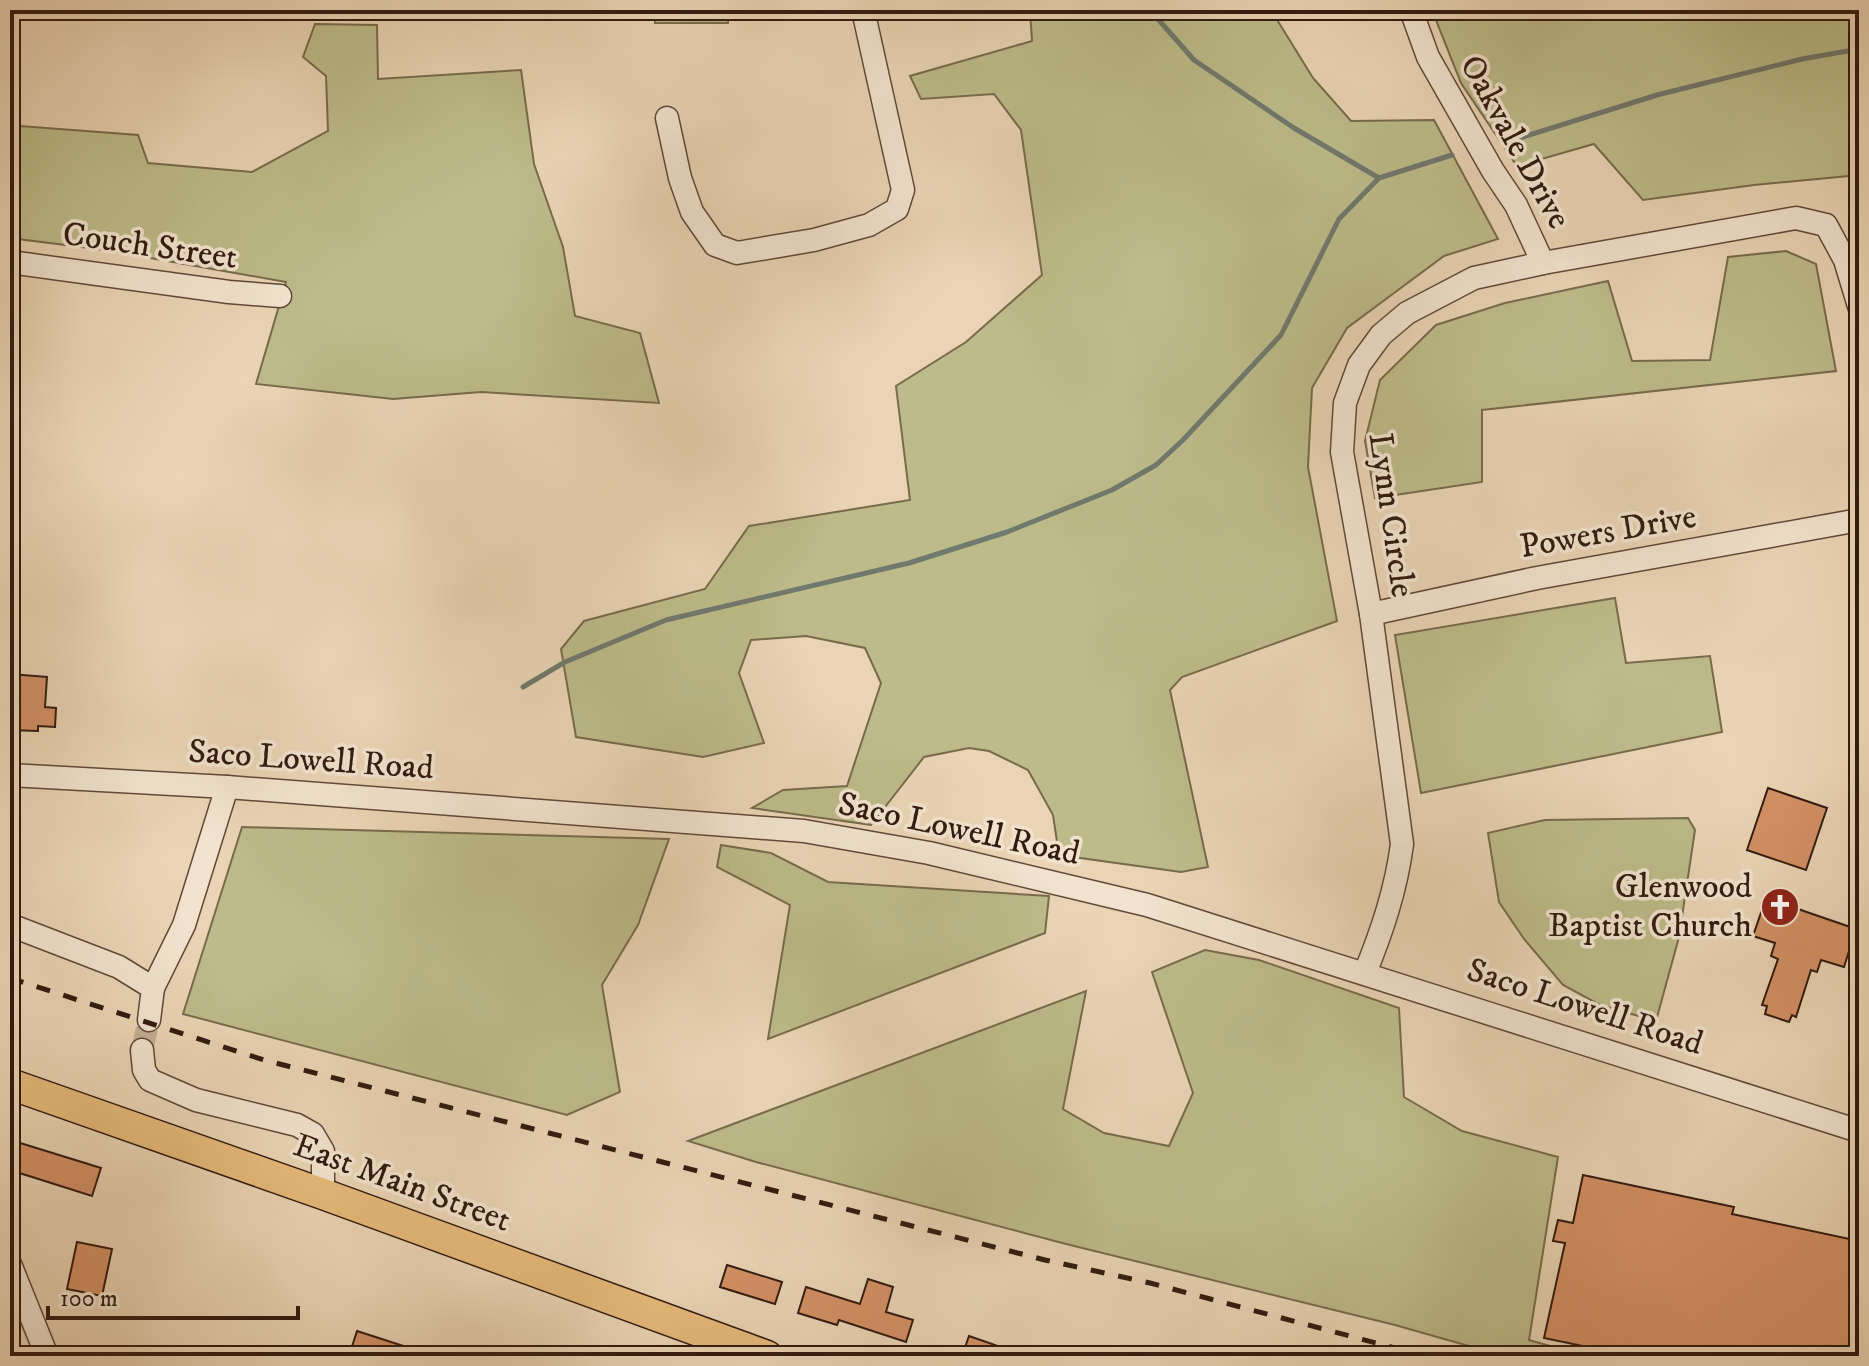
<svg xmlns="http://www.w3.org/2000/svg" width="1869" height="1366" viewBox="0 0 1869 1366" font-family="'IM FELL DW Pica',serif">
	<style>
		.green { fill: #bcbb89; stroke: #786b4d; stroke-width: 2 }
		.lines { fill: none; stroke-linecap: round; stroke-linejoin: round }
		.stream { stroke: #70796d; stroke-width: 5 }
		.building { fill: #d39065; stroke: #331b11; stroke-width: 2 }
		.minor-tunnel { stroke: #c5af93; stroke-width: 22; stroke-dasharray: 22 11; stroke-linecap: butt }
		.minor-casing { stroke: #61493a; stroke-width: 25 }
		.major-casing { stroke: #331b11; stroke-width: 33 }
		.minor { stroke: #f1e3ce; stroke-width: 22 }
		.major { stroke: #e5ba7a; stroke-width: 30 }
		.rail { stroke: #331b11; stroke-width: 5; stroke-dasharray: 14 14; stroke-linecap: butt }
		.labels { text-anchor: middle; dominant-baseline: central; stroke-width: 7; stroke-linejoin: round; paint-order: stroke }
		.street-label { font-size: 34px; fill: #331b11; stroke: #f1e3ce }
		.poi-label { font-size: 34px; fill: #331b11; stroke: #f1e3ce; text-anchor: end }
	</style>
	<rect width="100%" height="100%" fill="#ead4b4"/>
	<filter id="stains"><feTurbulence type="fractalNoise" baseFrequency=".0025" numOctaves="4"/><feColorMatrix values="0 0 0 0 .2 0 0 0 0 .09 0 0 0 0 .02 0 0 0 .5 -.17"/></filter>
	<radialGradient id="worn" r=".72"><stop offset=".6" stop-color="#630" stop-opacity="0"/><stop offset="1" stop-color="#630" stop-opacity=".3"/></radialGradient>
	<g class="green">
		<polygon points="656,10 729,10 728,23 655,23"/>
		<polygon points="1030,10 1271,10 1313,78 1351,121 1434,120 1498,239 1444,256 1347,328 1312,388 1308,467 1337,621 1182,677 1170,690 1208,867 1181,872 1059,855 1053,815 1028,770 989,751 969,748 924,757 871,825 752,808 783,790 847,786 881,683 865,648 806,636 751,640 739,673 764,743 703,757 576,737 561,649 584,621 705,589 749,526 910,500 896,386 966,342 1042,275 1021,130 994,94 921,99 910,76 1032,41"/>
		<polygon points="1432,10 1859,10 1859,175 1754,185 1643,200 1594,144 1517,166 1461,83"/>
		<polygon points="315,24 377,25 378,79 521,70 534,164 563,247 575,316 640,333 659,403 481,392 393,399 256,384 286,282 105,250 10,238 10,129 20,126 138,135 148,163 252,172 328,131 326,76 303,57"/>
		<polygon points="1786,251 1816,264 1836,371 1482,410 1482,482 1375,498 1365,441 1380,380 1436,325 1505,303 1608,281 1632,361 1710,360 1728,257"/>
		<polygon points="1615,598 1626,663 1710,656 1722,732 1421,793 1395,635"/>
		<polygon points="1688,818 1695,830 1679,937 1656,1021 1600,1005 1563,985 1524,939 1499,902 1488,833 1545,820"/>
		<polygon points="242,827 669,839 638,925 602,985 620,1092 567,1115 183,1014"/>
		<polygon points="721,845 771,853 828,882 1049,896 1045,933 768,1039 790,905 717,867"/>
		<polygon points="1205,950 1259,960 1399,1008 1404,1097 1462,1131 1558,1157 1529,1340 1585,1356 1504,1356 1395,1325 1066,1244 756,1162 688,1141 1086,991 1063,1109 1104,1133 1169,1146 1193,1093 1152,972"/>
	</g>
	<g class="lines">
		<g class="stream">
			<polyline points="1150,10 1194,60 1294,128 1379,178"/>
			<polyline points="1507,142 1657,95 1802,59 1859,49"/>
			<polyline points="523,687 565,662 666,620 909,563 1007,532 1112,490 1156,465 1183,440 1281,335 1339,219 1379,178 1452,155"/>
		</g>
	</g>
	<g class="building">
		<polygon points="10,674 47,677 45,707 56,708 55,727 38,726 38,731 10,730"/>
		<polygon points="1768,788 1827,808 1806,870 1747,850"/>
		<polygon points="1766,898 1856,929 1844,967 1821,960 1817,972 1811,970 1796,1017 1792,1015 1789,1022 1765,1014 1767,1006 1762,1005 1778,959 1771,956 1775,943 1753,936"/>
		<polygon points="17,1142 101,1168 92,1196 10,1170"/>
		<polygon points="1583,1175 1734,1207 1732,1214 1859,1241 1859,1356 1631,1356 1544,1338 1565,1243 1553,1241 1558,1220 1573,1223"/>
		<polygon points="77,1242 112,1249 102,1296 67,1289"/>
		<polygon points="727,1265 782,1282 775,1304 720,1287"/>
		<polygon points="868,1279 893,1287 886,1312 913,1320 906,1342 839,1320 837,1325 798,1313 806,1287 860,1304"/>
		<polygon points="357,1331 425,1353 424,1356 349,1356"/>
		<polygon points="969,1336 1021,1354 1020,1356 962,1356"/>
	</g>
	<g class="lines">
		<polyline class="minor-tunnel" points="142,1050 149,1020"/>
		<defs>
			<g id="minor">
				<polyline points="1411,10 1428,57 1493,171 1516,205 1543,263"/>
				<polyline points="667,118 680,178 692,212 715,245 737,253 814,240 869,225 897,209 903,190 863,10"/>
				<polyline points="10,262 229,292 280,296"/>
				<polyline points="1371,614 1537,578 1859,520"/>
				<polyline points="10,775 227,787 804,831 929,853 1147,905 1859,1131"/>
				<polyline points="10,925 119,967 153,988 149,1020"/>
				<path d="M1365,973C1382,931 1396,890 1402,844L1371,614L1342,452L1345,403L1359,365L1381,335L1407,313L1474,278L1543,263L1796,218L1826,225L1845,260L1859,306"/>
				<polyline points="153,988 184,925 227,787"/>
				<polyline points="142,1050 144,1070 150,1080 196,1100 297,1125 313,1134 323,1151 323,1194"/>
				<polyline points="10,1264 47,1356"/>
			</g>
			<polyline id="major" points="10,1084 323,1194 767,1356"/>
		</defs>
		<use href="#minor" class="minor-casing"/>
		<use href="#major" class="major-casing"/>
		<use href="#minor" class="minor"/>
		<use href="#major" class="major"/>
		<polyline class="rail" points="10,978 264,1060 1045,1260 1150,1283 1425,1356"/>
	</g>
	<defs>
		<symbol id="church-disc" viewBox="-11 -11 22 22"><circle r="9.5" fill="#8f2418" stroke="#f1e3ce"/><path d="M-1.2-6h2.4v3.5h3.3v2.4h-3.3V6h-2.4V-.1h-3.3v-2.4h3.3Z" fill="#fff"/></symbol>
	</defs>
	<g fill-rule="evenodd">
		<use href="#church-disc" x="1758" y="885" width="44" height="44"/>
	</g>
	<g class="labels">
		<g class="street-label">
			<text transform="translate(1515 142) rotate(61)">Oakvale Drive</text>
			<text transform="translate(150 246) rotate(8)">Couch Street</text>
			<text transform="translate(1391 515) rotate(82)">Lynn Circle</text>
			<text transform="translate(1608 532) rotate(-10)">Powers Drive</text>
			<text transform="translate(311 760) rotate(4)">Saco Lowell Road</text>
			<text transform="translate(959 829) rotate(12)">Saco Lowell Road</text>
			<text transform="translate(1585 1007) rotate(18)">Saco Lowell Road</text>
			<text transform="translate(402 1183) rotate(20)">East Main Street</text>
		</g>
		<g class="poi-label">
			<text x="1752" y="887">Glenwood<tspan x="1752" dy="39">Baptist Church</tspan></text>
		</g>
	</g>
	<rect width="1869" height="1366" fill="none" stroke="#ead4b4" stroke-width="40"/>
	<rect x="12" y="12" width="1845" height="1342" fill="none" stroke="#331b11" stroke-width="4"/>
	<rect x="20" y="20" width="1829" height="1326" fill="none" stroke="#331b11" stroke-width="2"/>
	<path d="M48 1306v12h250v-12" fill="none" stroke="#331b11" stroke-width="4"/>
	<text x="60" y="1306" font-size="24" fill="#331b11" stroke="#f1e3ce" stroke-width="6" paint-order="stroke">100 m</text>
	<rect width="100%" height="100%" filter="url(#stains)"/>
	<rect width="100%" height="100%" fill="url(#worn)"/>
</svg>
